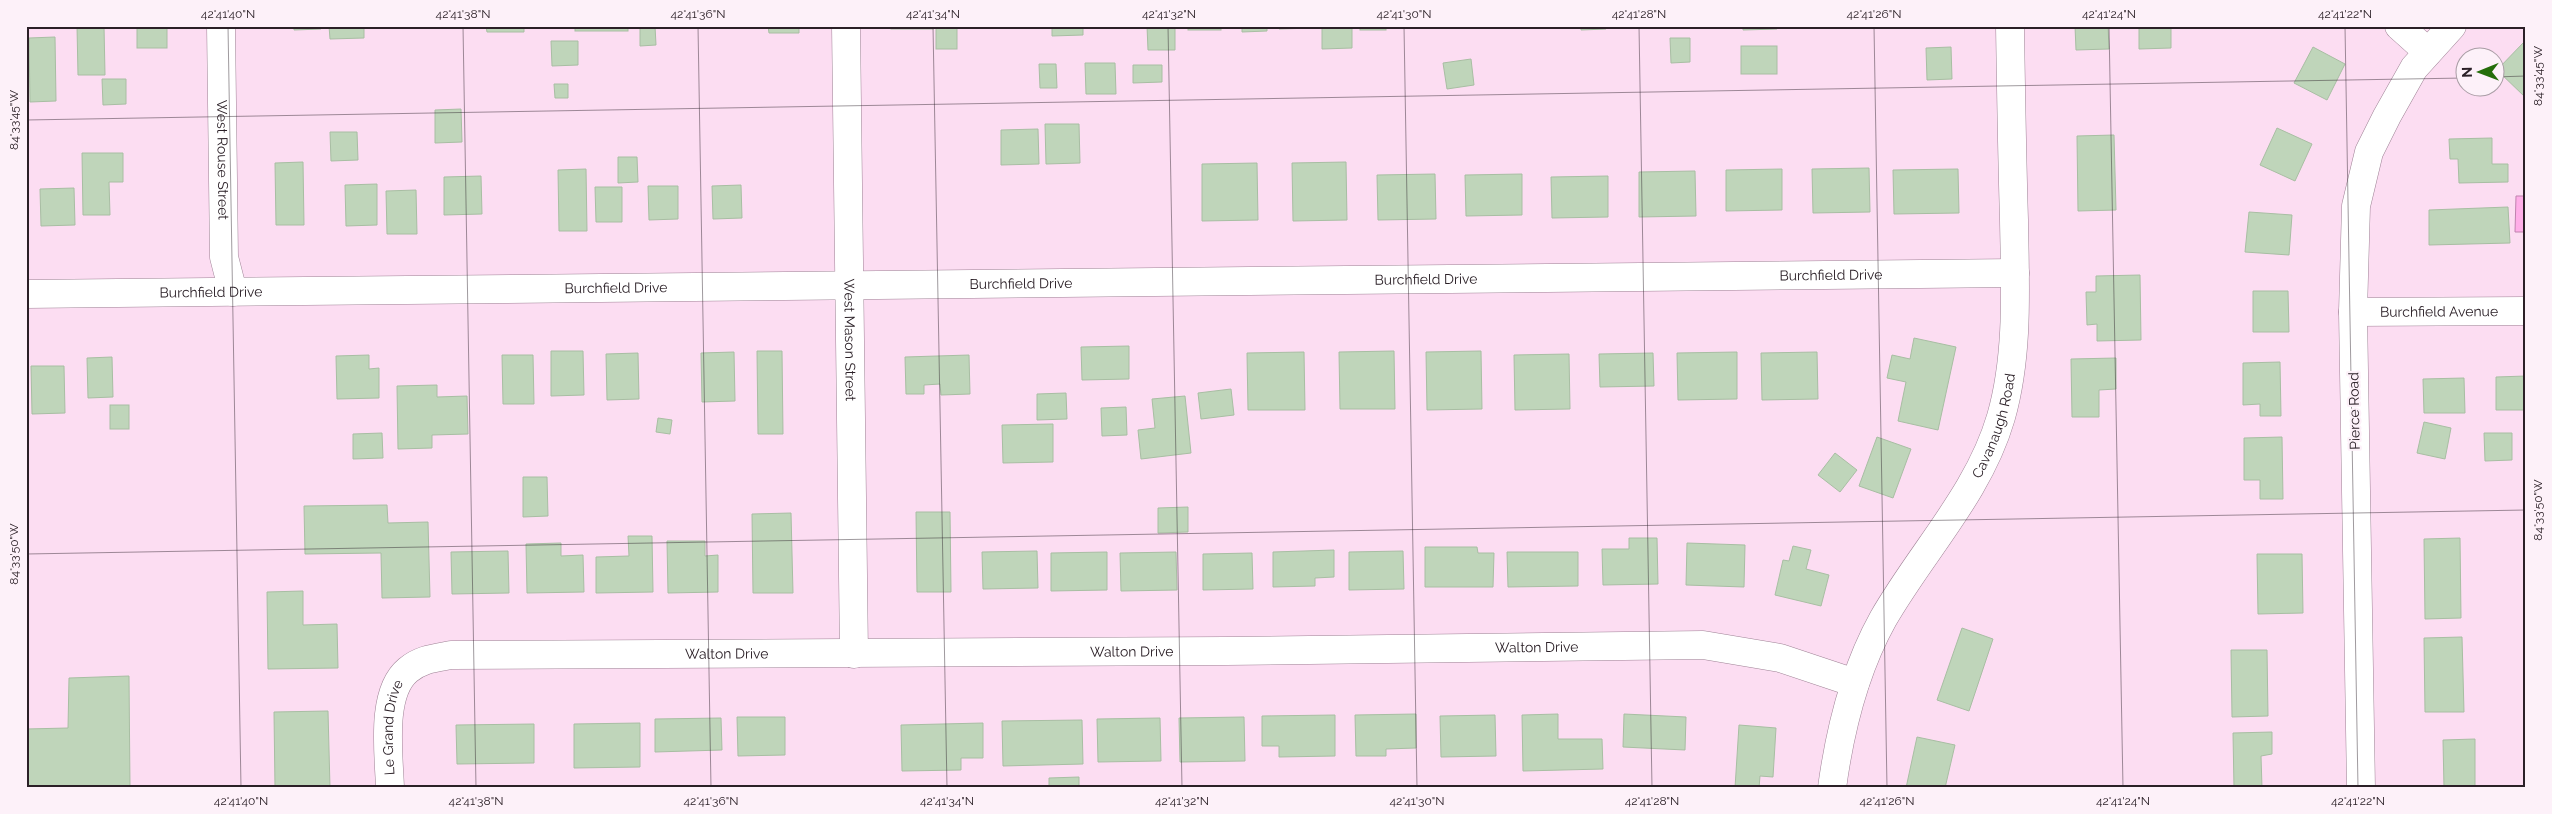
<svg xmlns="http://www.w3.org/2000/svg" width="2552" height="814" viewBox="0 0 2552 814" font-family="Raleway,sans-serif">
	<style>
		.water { fill: #ffaee8; stroke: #bf83ae }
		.building { fill: #bfd5ba; stroke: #a8bea3 }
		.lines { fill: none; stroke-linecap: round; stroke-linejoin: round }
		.minor-casing { stroke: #9e8295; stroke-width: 29 }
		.tertiary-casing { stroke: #9e8295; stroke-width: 29 }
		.minor { stroke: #fff; stroke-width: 28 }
		.tertiary { stroke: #fff; stroke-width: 28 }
		.ticks { fill: none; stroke: #2b2027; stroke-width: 1; stroke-opacity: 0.45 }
		.labels { text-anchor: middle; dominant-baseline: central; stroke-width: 4.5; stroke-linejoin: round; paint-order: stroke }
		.street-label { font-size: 14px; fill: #2b2027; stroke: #fdf1f9 }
		.neatline { fill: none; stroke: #2b2027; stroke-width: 2 }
		.ticks-label { font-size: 12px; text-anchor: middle; fill: #2b2027 }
	</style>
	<rect width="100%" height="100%" fill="#fcddf2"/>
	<polygon class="water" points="2516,196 2526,196 2526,232 2515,232"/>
	<g class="building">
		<polygon points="77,26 104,26 105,75 78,75"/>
		<rect x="137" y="26" width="30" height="22"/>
		<polygon points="294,26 321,26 321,29 294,30"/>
		<polygon points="329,26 364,26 364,38 330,39"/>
		<polygon points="486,26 524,26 524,32 487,32"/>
		<rect x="575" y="26" width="53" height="5"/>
		<polygon points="640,26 655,26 656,45 640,46"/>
		<polygon points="768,26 799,26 799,33 769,33"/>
		<rect x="891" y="26" width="42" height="3"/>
		<rect x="936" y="26" width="21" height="23"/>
		<polygon points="1052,26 1083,26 1083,35 1052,36"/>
		<polygon points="1147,26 1175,26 1175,50 1148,50"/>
		<rect x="1188" y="26" width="33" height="4"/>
		<polygon points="1242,26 1267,26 1267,31 1242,32"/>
		<polygon points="1279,26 1314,26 1314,28 1279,29"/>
		<polygon points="1322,26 1352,26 1352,48 1322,49"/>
		<rect x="1360" y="26" width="26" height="4"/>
		<polygon points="1581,26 1606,26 1606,29 1581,30"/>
		<polygon points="1743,26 1777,26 1777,29 1743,30"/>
		<polygon points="2075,26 2108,26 2109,49 2076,50"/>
		<polygon points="2139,26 2171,26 2171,48 2139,49"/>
		<polygon points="55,37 56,101 30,102 29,38"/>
		<polygon points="1670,38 1690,38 1690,62 1671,63"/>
		<polygon points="551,41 578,41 578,65 552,66"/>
		<polygon points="2524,42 2526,44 2525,97 2497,70"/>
		<rect x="1741" y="46" width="36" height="28"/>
		<polygon points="1951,47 1952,79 1927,80 1926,48"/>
		<polygon points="2313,47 2345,64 2327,100 2294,83"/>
		<polygon points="1471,59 1474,85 1447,89 1443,63"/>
		<polygon points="1085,63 1115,63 1116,94 1086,94"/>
		<polygon points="1039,64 1056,64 1057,88 1040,88"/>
		<polygon points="1133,65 1162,65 1162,82 1133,83"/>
		<polygon points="102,79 126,79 126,104 103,105"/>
		<polygon points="554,84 568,84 568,98 555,98"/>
		<polygon points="461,109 462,142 435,143 435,110"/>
		<polygon points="1045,124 1079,124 1080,163 1046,164"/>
		<polygon points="2277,128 2312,144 2295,181 2260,165"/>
		<polygon points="1038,129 1039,164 1001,165 1001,130"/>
		<polygon points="330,132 357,132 358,160 331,161"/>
		<polygon points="2114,135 2116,210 2078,211 2077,136"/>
		<polygon points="2492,138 2492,164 2508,164 2508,182 2459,183 2458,159 2450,159 2449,139"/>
		<polygon points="82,153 123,153 123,182 109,182 110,215 83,215"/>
		<polygon points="618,157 637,157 638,182 618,183"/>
		<polygon points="303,162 304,225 276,225 275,163"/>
		<polygon points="1346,162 1347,220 1293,221 1292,163"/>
		<polygon points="1257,163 1258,220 1202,221 1202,164"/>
		<polygon points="1869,168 1870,212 1813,213 1812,169"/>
		<polygon points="586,169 587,231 559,231 558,170"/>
		<polygon points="1782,169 1782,210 1726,211 1726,170"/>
		<polygon points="1958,169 1959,213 1894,214 1893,170"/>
		<polygon points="1695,171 1696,216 1639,217 1639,172"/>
		<polygon points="1435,174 1436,219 1378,220 1377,175"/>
		<polygon points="1522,174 1522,215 1466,216 1465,175"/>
		<polygon points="481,176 482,214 444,215 444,177"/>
		<polygon points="1608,176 1608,217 1552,218 1551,177"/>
		<polygon points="377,184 377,225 346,226 345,185"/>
		<polygon points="741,185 742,218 713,219 712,186"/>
		<polygon points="648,186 678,186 678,219 649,220"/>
		<polygon points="595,187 622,187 622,222 596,222"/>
		<polygon points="74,188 75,225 41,226 40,189"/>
		<polygon points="416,190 417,234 387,234 386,191"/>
		<polygon points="2508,207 2510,243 2429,245 2429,210"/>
		<polygon points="2249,212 2292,215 2289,255 2245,252"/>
		<polygon points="2140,275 2141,340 2097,341 2097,324 2087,325 2086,292 2096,292 2096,276"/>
		<polygon points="2253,291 2288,291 2289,332 2253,332"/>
		<polygon points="1914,338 1956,347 1938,430 1898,421 1906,382 1887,378 1892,355 1910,359"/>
		<polygon points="1129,346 1129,379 1082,380 1081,347"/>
		<polygon points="551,351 583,351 584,395 551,396"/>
		<polygon points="757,351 782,351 783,434 758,434"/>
		<polygon points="1394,351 1395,409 1340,409 1339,352"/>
		<polygon points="1481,351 1482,409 1427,410 1426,352"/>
		<polygon points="734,352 735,401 702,402 701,353"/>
		<polygon points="1304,352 1305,410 1248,410 1247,353"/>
		<polygon points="1737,352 1737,399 1678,400 1677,353"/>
		<polygon points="1817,352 1818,399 1762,400 1761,353"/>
		<polygon points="638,353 639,399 607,400 606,354"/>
		<polygon points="1653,353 1654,386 1600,387 1599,354"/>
		<polygon points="1569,354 1570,409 1515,410 1514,355"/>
		<polygon points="369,355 369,369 379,368 379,398 337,399 336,356"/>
		<polygon points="502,355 533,355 534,404 503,404"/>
		<polygon points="969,355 970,394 941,395 940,384 924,385 924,394 906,394 905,357"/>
		<polygon points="112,357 113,397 88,398 87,358"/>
		<polygon points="2116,358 2116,389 2099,390 2099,417 2072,417 2071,359"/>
		<polygon points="2280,362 2281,416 2260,416 2260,404 2243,405 2243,363"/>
		<polygon points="31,366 64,366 65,413 32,414"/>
		<polygon points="2526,376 2526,410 2496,410 2496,377"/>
		<polygon points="2464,378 2465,413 2424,413 2423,379"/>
		<polygon points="437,385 437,397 467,396 468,434 432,435 432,448 398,449 397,386"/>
		<polygon points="1231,389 1234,415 1201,419 1198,393"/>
		<polygon points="1066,393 1067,419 1037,420 1037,394"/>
		<polygon points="1185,396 1191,453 1141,459 1138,430 1155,428 1152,399"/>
		<rect x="110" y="405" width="19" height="24"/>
		<polygon points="1126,407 1127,435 1102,436 1101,408"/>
		<polygon points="658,418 672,420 670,434 656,432"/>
		<polygon points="2424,422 2451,428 2445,459 2417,453"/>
		<polygon points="1053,424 1053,462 1003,463 1002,425"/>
		<polygon points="382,433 383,458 353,459 353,434"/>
		<polygon points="2484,433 2512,433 2512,460 2485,461"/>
		<polygon points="1877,437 1911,449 1893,498 1859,486"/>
		<polygon points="2282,437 2283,499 2260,499 2260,480 2244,480 2244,438"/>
		<polygon points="1835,453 1857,470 1840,492 1818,475"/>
		<polygon points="523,477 547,477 548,516 523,517"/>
		<polygon points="387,505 388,523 428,522 430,597 382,598 381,553 305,554 304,506"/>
		<polygon points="1188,507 1188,532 1158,533 1158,508"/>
		<polygon points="916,512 950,512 951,592 917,592"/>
		<polygon points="791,513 793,593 753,593 752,514"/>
		<polygon points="628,536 652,536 653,592 596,593 596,557 629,556"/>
		<polygon points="1629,538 1657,538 1658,584 1603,585 1602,549 1629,549"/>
		<polygon points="2460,538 2461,618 2425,619 2424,539"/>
		<polygon points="667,541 705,541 705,556 718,555 718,592 668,593"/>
		<polygon points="561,543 561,556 583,555 584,592 527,593 526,544"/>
		<polygon points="1687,543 1745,545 1744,587 1686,585"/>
		<polygon points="1793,546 1811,550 1806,569 1829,575 1821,606 1775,595 1783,560 1789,561"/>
		<polygon points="1425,547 1477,547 1478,553 1494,553 1493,587 1425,587"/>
		<polygon points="1334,550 1334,577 1315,578 1315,586 1273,587 1273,552"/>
		<polygon points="508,551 509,593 452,594 451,552"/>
		<polygon points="1037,551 1038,588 983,589 982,552"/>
		<polygon points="1403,551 1404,589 1349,590 1349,552"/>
		<polygon points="1107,552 1107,590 1051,591 1051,553"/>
		<polygon points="1176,552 1177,590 1121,591 1120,553"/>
		<polygon points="1507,552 1578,552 1578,586 1508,587"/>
		<polygon points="1252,553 1253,589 1203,590 1203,554"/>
		<polygon points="2257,554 2302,554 2303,613 2258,614"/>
		<polygon points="303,591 303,625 337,624 338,668 268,669 267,592"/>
		<polygon points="1962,628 1993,639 1969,711 1937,700"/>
		<polygon points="2462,637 2464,712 2425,712 2424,638"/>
		<polygon points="2231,650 2267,650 2268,716 2232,717"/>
		<polygon points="129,676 130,788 26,788 26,729 68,728 69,678"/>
		<polygon points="328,711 330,788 275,788 274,712"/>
		<polygon points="1416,714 1416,748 1386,749 1386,756 1356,756 1355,715"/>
		<polygon points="1558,714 1558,739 1602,739 1603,769 1523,771 1522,715"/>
		<polygon points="1624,714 1686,717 1685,750 1623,747"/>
		<polygon points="1335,715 1335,756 1279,757 1279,746 1262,746 1262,716"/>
		<polygon points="1495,715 1496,756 1441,757 1440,716"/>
		<polygon points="737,717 785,717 785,755 738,756"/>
		<polygon points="1244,717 1245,761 1180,762 1179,718"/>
		<polygon points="721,718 722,750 655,752 655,719"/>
		<polygon points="1160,718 1161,761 1098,762 1097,719"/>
		<polygon points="1082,720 1083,764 1003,766 1002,721"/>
		<polygon points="640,723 640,767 574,768 574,724"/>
		<polygon points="983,723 983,758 961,758 961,770 902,771 901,725"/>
		<polygon points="534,724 534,763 457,764 456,725"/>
		<polygon points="1739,725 1776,728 1773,777 1760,776 1759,788 1735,788"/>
		<polygon points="2272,732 2272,754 2261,756 2262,788 2234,788 2233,733"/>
		<polygon points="1917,737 1955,745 1945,788 1906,788"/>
		<polygon points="2475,739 2475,788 2444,788 2443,740"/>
		<polygon points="1079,777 1079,788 1049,788 1049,778"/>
	</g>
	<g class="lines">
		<defs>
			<g id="minor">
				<path id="s1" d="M221,26L224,257L233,292"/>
				<path id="s2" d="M846,26L854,654"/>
				<polyline points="2399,26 2428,52"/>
				<path id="s3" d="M26,294L2015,273"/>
				<path id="s4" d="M2353,312L2526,311"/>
				<path id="s5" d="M390,788C389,755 380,693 408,670C421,659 435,658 451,655L1226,651L1703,645L1780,658L1855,683"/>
				<polyline points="2361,788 2353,312 2356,206 2369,152 2387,116 2414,68 2452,26"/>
			</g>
			<g id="tertiary">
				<path id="s6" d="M1832,788C1840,729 1854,671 1883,619C1922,551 1979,493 2001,417C2019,354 2015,285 2014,220C2012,156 2011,91 2010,26"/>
			</g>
		</defs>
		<use href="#minor" class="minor-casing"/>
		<use href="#tertiary" class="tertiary-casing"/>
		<use href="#minor" class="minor"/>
		<use href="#tertiary" class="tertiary"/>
	</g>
	<path class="ticks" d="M228,26L241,788M463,26L476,788M698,26L711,788M933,26L947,788M1168,26L1182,788M1404,26L1417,788M1639,26L1652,788M1874,26L1887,788M2109,26L2123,788M2345,26L2358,788M2494,77L2526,76M26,120L2464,78M26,554L2526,510"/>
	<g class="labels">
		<g class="street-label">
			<text stroke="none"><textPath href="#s1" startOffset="134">West Rouse Street</textPath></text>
			<text stroke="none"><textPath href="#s3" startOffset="1805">Burchfield Drive</textPath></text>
			<text stroke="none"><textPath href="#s3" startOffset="1400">Burchfield Drive</textPath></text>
			<text stroke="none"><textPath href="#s3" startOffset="995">Burchfield Drive</textPath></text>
			<text stroke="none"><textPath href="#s3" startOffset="590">Burchfield Drive</textPath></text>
			<text stroke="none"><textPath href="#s3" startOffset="185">Burchfield Drive</textPath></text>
			<text stroke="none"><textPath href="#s4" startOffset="86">Burchfield Avenue</textPath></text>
			<text stroke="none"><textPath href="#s2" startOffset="314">West Mason Street</textPath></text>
			<text transform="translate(2354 411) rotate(-91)">Pierce Road</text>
			<text stroke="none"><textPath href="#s6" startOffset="402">Cavanaugh Road</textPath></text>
			<text stroke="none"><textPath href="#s5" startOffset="1255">Walton Drive</textPath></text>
			<text stroke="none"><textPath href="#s5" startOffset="850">Walton Drive</textPath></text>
			<text stroke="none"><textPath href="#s5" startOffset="445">Walton Drive</textPath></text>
			<text stroke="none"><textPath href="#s5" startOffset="61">Le Grand Drive</textPath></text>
		</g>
	</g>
	<rect width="2552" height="814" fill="none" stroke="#fdf1f9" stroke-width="55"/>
	<g transform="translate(2480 72) rotate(269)"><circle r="24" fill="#fdf1f9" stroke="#a99da5"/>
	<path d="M0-4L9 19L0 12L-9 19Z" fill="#256d0a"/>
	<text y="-8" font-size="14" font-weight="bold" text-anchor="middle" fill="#2b2027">N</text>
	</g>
	<rect x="28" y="28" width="2496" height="758" class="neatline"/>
	<g class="ticks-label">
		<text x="228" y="18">42°41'40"N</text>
		<text x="463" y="18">42°41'38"N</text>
		<text x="698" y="18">42°41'36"N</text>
		<text x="933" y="18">42°41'34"N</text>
		<text x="1169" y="18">42°41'32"N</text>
		<text x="1404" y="18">42°41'30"N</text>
		<text x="1639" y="18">42°41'28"N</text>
		<text x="1874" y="18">42°41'26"N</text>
		<text x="2109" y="18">42°41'24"N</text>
		<text x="2345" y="18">42°41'22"N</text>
		<text transform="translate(2538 76) rotate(-90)" y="4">84°33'45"W</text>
		<text transform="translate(14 120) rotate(-90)" y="4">84°33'45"W</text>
		<text transform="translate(2538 510) rotate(-90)" y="4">84°33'50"W</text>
		<text transform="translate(14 554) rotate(-90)" y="4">84°33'50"W</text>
		<text x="241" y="805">42°41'40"N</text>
		<text x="476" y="805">42°41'38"N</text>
		<text x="711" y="805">42°41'36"N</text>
		<text x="947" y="805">42°41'34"N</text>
		<text x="1182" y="805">42°41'32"N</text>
		<text x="1417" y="805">42°41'30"N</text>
		<text x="1652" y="805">42°41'28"N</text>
		<text x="1887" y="805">42°41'26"N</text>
		<text x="2123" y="805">42°41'24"N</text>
		<text x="2358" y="805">42°41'22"N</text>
	</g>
</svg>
